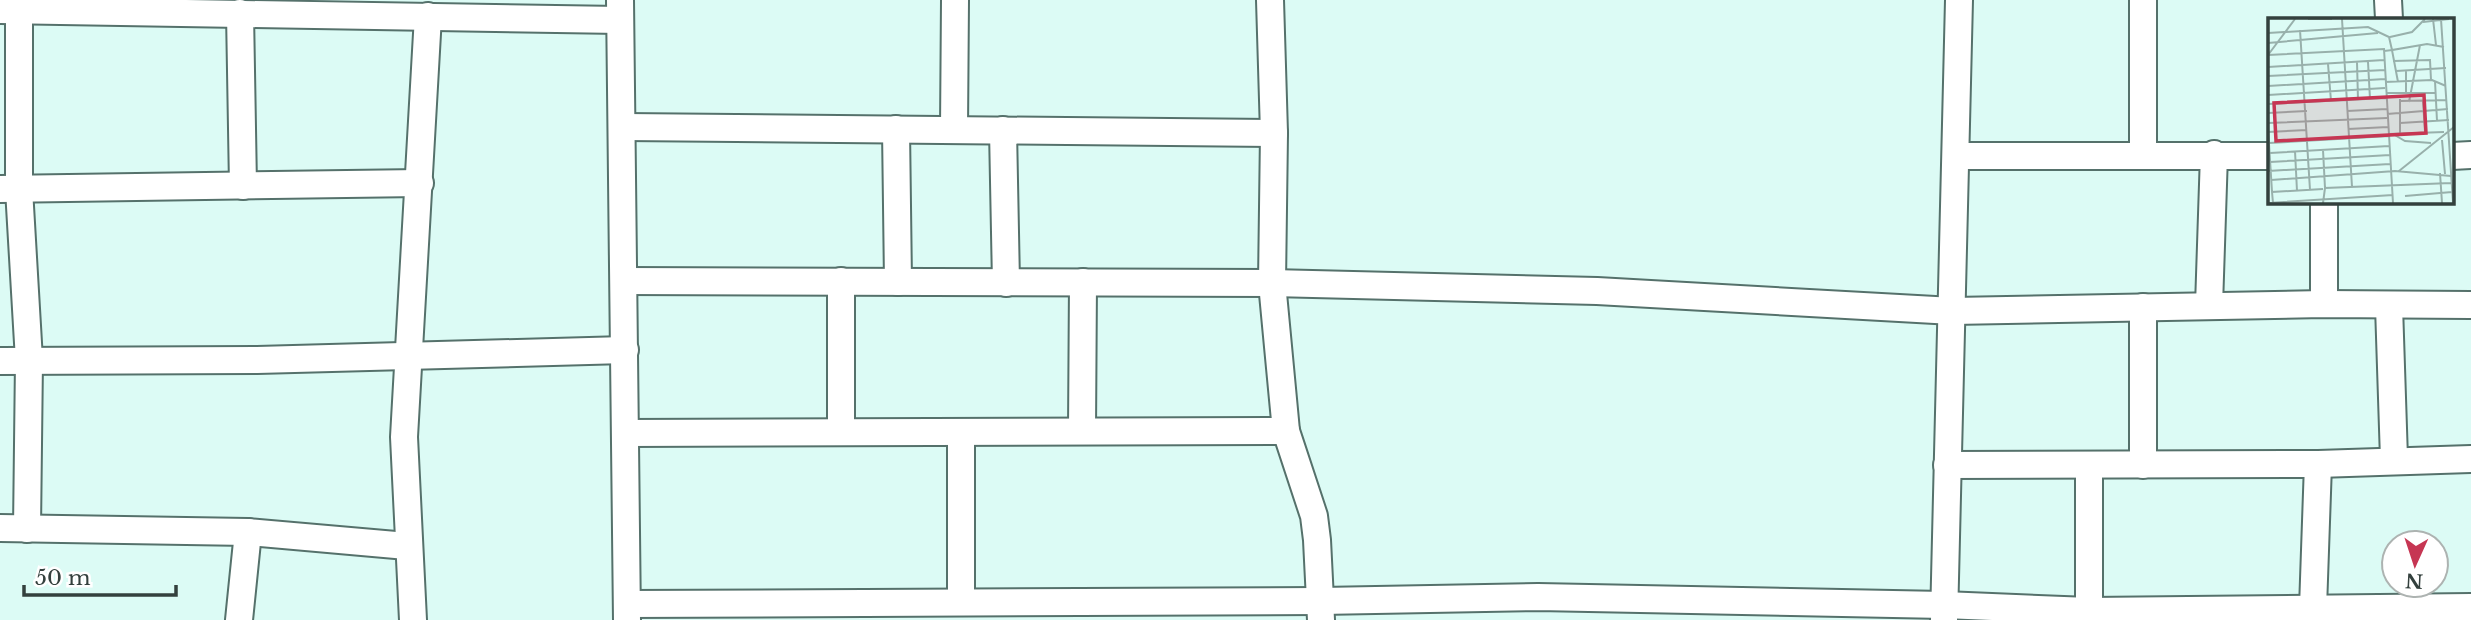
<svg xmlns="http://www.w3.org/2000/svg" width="2471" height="620" viewBox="0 0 2471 620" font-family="'Libre Baskerville',serif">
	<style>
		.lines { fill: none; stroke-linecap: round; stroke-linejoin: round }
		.minor-casing { stroke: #55716b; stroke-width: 30 }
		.minor { stroke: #fff; stroke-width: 26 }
		.inset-road { fill: none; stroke: #98b0ab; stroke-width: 2 }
		.view { fill: #c63653; fill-opacity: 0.15; stroke: #c63653; stroke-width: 3.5 }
		.inset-edge { fill: none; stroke: #33403d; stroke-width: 3.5 }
	</style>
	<rect width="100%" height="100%" fill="#dcfbf5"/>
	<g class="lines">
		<defs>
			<g id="minor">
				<polyline points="620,0 627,620"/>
				<polyline points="1270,0 1274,133 1272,283 1286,431 1314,516 1317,540 1321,620"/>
				<polyline points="2388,0 2389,19"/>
				<polyline points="0,10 620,20"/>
				<polyline points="19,10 19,189 29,360 27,529"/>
				<polyline points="240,13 243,186"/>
				<polyline points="624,127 1274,133"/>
				<polyline points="896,129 898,282"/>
				<polyline points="954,129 955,0"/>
				<polyline points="1003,130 1006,283"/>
				<polyline points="2143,154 2143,0"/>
				<polyline points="1956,156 2270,156"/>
				<polyline points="2452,156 2471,155"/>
				<polyline points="0,189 420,183"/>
				<polyline points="624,281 1272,283 1597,291 1953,311 2324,304 2471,305"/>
				<polyline points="2324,304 2324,201"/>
				<polyline points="2209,306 2214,154"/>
				<polyline points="2389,306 2394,459"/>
				<polyline points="2143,307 2143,465"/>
				<polyline points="0,361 257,360 625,350"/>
				<polyline points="1082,430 1083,282"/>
				<polyline points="841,432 841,281"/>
				<polyline points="626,433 1286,431"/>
				<polyline points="1947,465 2318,464 2471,459"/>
				<polyline points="2089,466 2089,611"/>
				<polyline points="0,528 248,532 407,546"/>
				<polyline points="961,601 961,432"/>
				<polyline points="627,604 1321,601 1538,597 1944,605 2089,611 2471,607"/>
				<polyline points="2313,608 2318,464"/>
				<polyline points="239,620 248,532"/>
				<polyline points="413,620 404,437 428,16"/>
				<polyline points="1944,620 1959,0"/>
			</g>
		</defs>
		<use href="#minor" class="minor-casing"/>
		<use href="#minor" class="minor"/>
	</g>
	<g transform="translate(2268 18)">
		<rect width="186" height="186" fill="#dcfbf5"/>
		<path class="inset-road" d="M40,1H64M74,1L84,169M165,1L168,27M173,1L185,185M155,4L181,1M32,12L42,172M0,15L100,9L121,19L124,32L159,26L176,29M122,19L144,14L157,1M0,25L110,15M116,33L124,32L130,64M0,37L116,31L125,185M0,37L27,1M125,43L162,42L163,62M89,44L90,82M100,44L102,81M60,46L63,83M0,49L116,42M128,53L178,50M138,53V75M0,58L117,52M167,63L169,103M117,64L164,62L178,68M0,68L117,61M118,75H167M0,77L117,70M132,81V115M132,83L179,82M155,83L157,114M141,84L152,27M0,86L118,80M79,93L119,91M0,95L39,93M119,96L180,91M0,105L119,100M132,105L181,102M0,110L4,174M80,111L120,109M0,114L39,112M121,116L176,114M125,116L137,123L163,125M174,122L177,156M1,125L121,118M55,132L57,170M27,133L29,173M2,135L121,128M2,144L122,137M0,153L122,146M131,153L186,109M172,155L174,185M3,162L127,153L183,158M137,178L184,174M0,185L125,177M5,185L4,174L55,171M55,185L57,170L183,165"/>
		<path class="view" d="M156,77L158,115L8,123L6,85Z"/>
		<rect width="186" height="186" class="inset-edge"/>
	</g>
	<g transform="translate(2415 564) rotate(183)"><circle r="33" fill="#ffffff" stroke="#adb3b1" stroke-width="2"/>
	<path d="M0-5L12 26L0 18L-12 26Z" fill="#c63653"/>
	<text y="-10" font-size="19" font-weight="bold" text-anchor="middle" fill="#33403d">N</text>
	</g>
	<path d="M24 585v10h152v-10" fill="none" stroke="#33403d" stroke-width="3.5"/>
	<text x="35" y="585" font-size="21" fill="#33403d" stroke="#ffffff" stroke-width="5" paint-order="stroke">50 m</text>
</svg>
